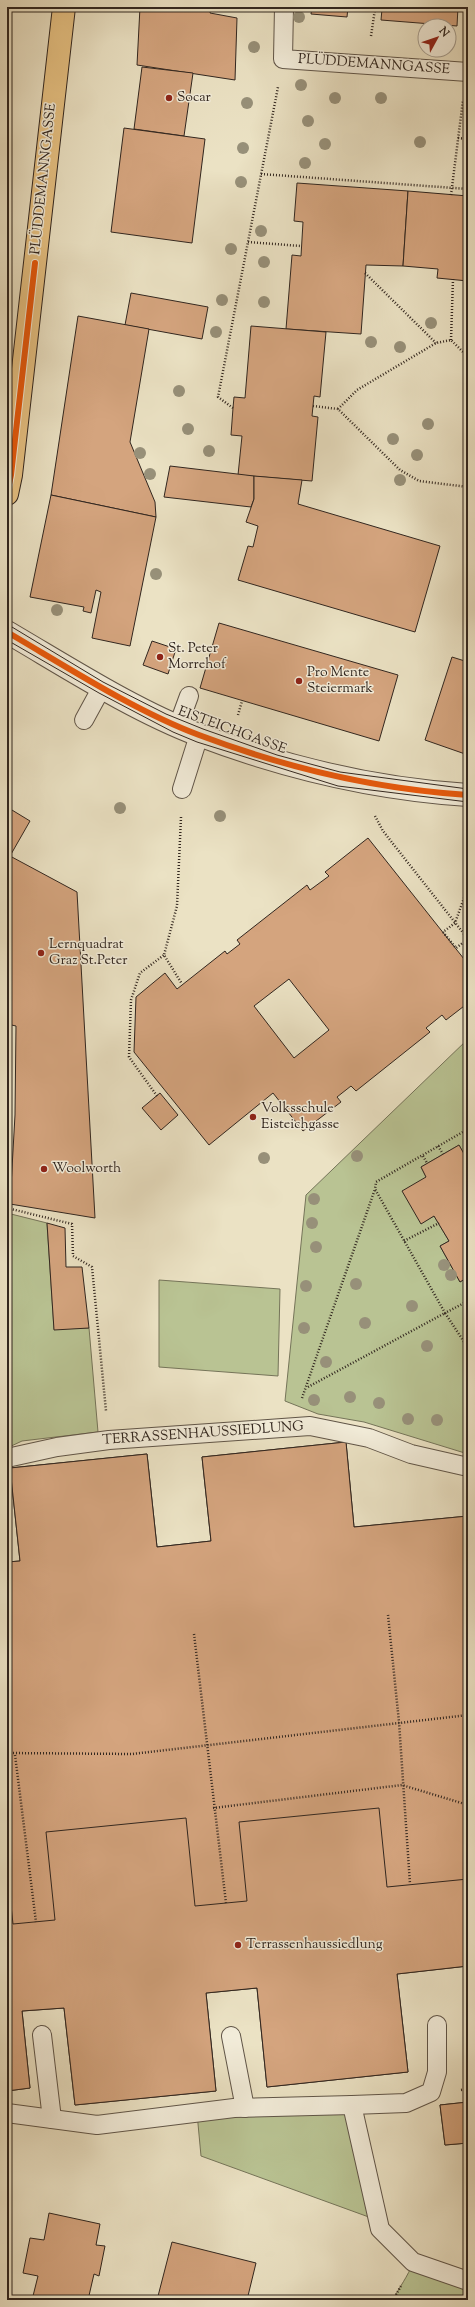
<svg xmlns="http://www.w3.org/2000/svg" width="475" height="2307" viewBox="0 0 475 2307" font-family="'Sorts Mill Goudy',serif">
	<style>
		.green { fill: #b9c393; stroke: #757459 }
		.building { fill: #d4a47e; stroke: #31261f; fill-rule: evenodd }
		.lines { fill: none; stroke-linecap: round; stroke-linejoin: round }
		.service-casing { stroke: #605548; stroke-width: 20 }
		.minor-casing { stroke: #605548; stroke-width: 24 }
		.primary-casing { stroke: #31261f; stroke-width: 24 }
		.path { stroke: #31261f; stroke-width: 2.5; stroke-dasharray: 1 2; stroke-linecap: butt }
		.service { stroke: #f2ecd9; stroke-width: 18 }
		.minor { stroke: #f2ecd9; stroke-width: 22 }
		.primary { stroke: #e6c182; stroke-width: 22 }
		.tram { stroke: #31261f; stroke-width: 1 }
		.cycleway-casing { stroke: #f2ecd9; stroke-width: 8 }
		.cycleway { stroke: #e8590c; stroke-width: 6 }
		.tree { fill: #979079 }
		.poi-dot { fill: #8f2418; stroke: #f2ecd9; stroke-width: 1.5 }
		.labels { text-anchor: middle; dominant-baseline: central; stroke-width: 3; stroke-linejoin: round; paint-order: stroke }
		.street-label { font-size: 14px; fill: #31261f; stroke: #f2ecd9 }
		.poi-label { font-size: 14px; fill: #31261f; stroke: #f2ecd9; text-anchor: start }
	</style>
	<rect width="100%" height="100%" fill="#ebe2c4"/>
	<filter id="stains"><feTurbulence type="fractalNoise" baseFrequency=".005" numOctaves="4"/><feColorMatrix values="0 0 0 0 .2 0 0 0 0 .09 0 0 0 0 .02 0 0 0 .5 -.17"/></filter>
	<radialGradient id="worn" r=".72"><stop offset=".6" stop-color="#630" stop-opacity="0"/><stop offset="1" stop-color="#630" stop-opacity=".3"/></radialGradient>
	<g class="green">
		<polygon points="468,1039 468,1161 459,1145 421,1167 426,1177 421,1223 434,1216 449,1241 440,1246 460,1282 468,1277 468,1454 364,1422 318,1414 285,1401 306,1195"/>
		<polygon points="7,1213 47,1223 54,1329 89,1328 98,1432 22,1441 7,1448"/>
		<polygon points="159,1280 280,1289 278,1376 159,1367"/>
		<polygon points="352,2105 377,2220 201,2156 197,2113"/>
		<path d="M413,2262L468,2279V2300H393C399,2287 408,2277 413,2262Z"/>
	</g>
	<g class="building">
		<polygon points="140,7 211,7 210,13 237,18 235,80 137,65"/>
		<polygon points="312,7 348,7 347,17 311,14"/>
		<polygon points="349,7 458,7 457,26 381,20 382,9"/>
		<polygon points="142,67 193,73 184,136 134,129"/>
		<polygon points="124,128 205,139 192,243 111,232"/>
		<polygon points="297,183 408,191 403,266 366,265 361,334 286,329 292,255 301,256 303,222 294,221"/>
		<polygon points="408,191 468,196 468,281 437,278 438,269 403,266"/>
		<polygon points="131,293 208,307 202,339 125,325"/>
		<polygon points="78,316 149,329 130,442 155,502 156,517 51,495"/>
		<polygon points="251,326 326,332 320,397 314,396 312,416 318,417 312,481 238,475 242,436 231,435 233,408 234,397 245,398"/>
		<polygon points="170,466 254,476 254,499 251,507 164,497"/>
		<polygon points="254,476 302,480 298,504 440,546 415,632 238,580 248,546 253,547 258,526 246,522 254,499"/>
		<polygon points="51,495 156,517 130,646 92,638 101,592 96,590 91,613 83,611 84,607 30,597"/>
		<polygon points="219,623 398,675 379,741 200,688"/>
		<polygon points="152,641 176,649 168,674 143,665"/>
		<polygon points="452,657 468,662 468,755 425,740"/>
		<polygon points="7,807 30,821 10,856 77,892 95,1218 10,1204 15,1115 16,1026 7,1024"/>
		<path d="M368,838L468,964V1003L446,1020L442,1015L426,1028L430,1032L356,1091L351,1086L337,1097L341,1102L303,1131L273,1093L209,1145L134,1052L136,997L165,973L177,989L225,951L227,954L240,944L237,940L307,885L310,890L329,876L325,872ZM289,979L329,1030L294,1058L254,1006Z"/>
		<polygon points="160,1093 178,1115 161,1130 142,1108"/>
		<polygon points="459,1145 468,1161 468,1277 460,1282 440,1246 449,1241 434,1216 421,1224 402,1191 426,1177 421,1167"/>
		<polygon points="47,1223 65,1228 66,1267 82,1267 89,1328 54,1330"/>
		<polygon points="346,1442 354,1527 468,1516 468,1686 422,1691 414,1612 364,1617 371,1686 228,1701 221,1632 166,1637 173,1708 37,1722 29,1650 7,1653 7,1562 20,1561 10,1468 147,1454 157,1547 211,1541 202,1457"/>
		<polygon points="346,1442 354,1527 468,1516 468,1966 397,1974 408,2072 267,2087 257,1988 206,1993 216,2091 75,2105 64,2008 22,2011 30,2088 7,2091 7,1562 20,1561 10,1468 147,1454 157,1547 211,1541 202,1457"/>
		<polygon points="379,1808 387,1887 468,1879 468,1966 397,1974 408,2072 267,2087 257,1988 206,1993 216,2091 75,2105 64,2008 22,2011 30,2088 7,2091 7,1869 13,1924 55,1920 46,1832 186,1818 195,1906 247,1901 239,1822"/>
		<polygon points="468,2102 468,2143 445,2145 440,2105"/>
		<polygon points="468,2102 468,2143 445,2145 440,2105"/>
		<polygon points="49,2213 100,2224 96,2245 105,2246 99,2276 94,2274 88,2300 32,2300 38,2276 23,2273 30,2238 44,2240"/>
		<polygon points="172,2242 256,2263 247,2300 157,2300"/>
	</g>
	<g class="lines">
		<defs>
			<g id="service">
				<polyline points="284,7 283,59 468,72"/>
				<polyline points="84,720 102,687"/>
				<polyline points="178,726 189,696"/>
				<polyline points="182,789 199,735"/>
				<polyline points="7,1458 57,1447 109,1440 310,1426 369,1438 411,1454 468,1467"/>
				<polyline points="42,2035 52,2119"/>
				<polyline points="231,2036 245,2108"/>
				<polyline points="352,2105 406,2103 431,2092 437,2072 437,2025"/>
				<polyline points="7,2113 97,2125 234,2108 352,2105 380,2229 413,2262 468,2281"/>
			</g>
			<path id="minor" d="M7,632C67,667 135,711 199,735C286,768 375,789 468,795"/>
			<polyline id="primary" points="7,494 11,475 64,7"/>
		</defs>
		<use href="#service" class="service-casing"/>
		<use href="#minor" class="minor-casing"/>
		<use href="#primary" class="primary-casing"/>
		<g class="path">
			<polyline points="371,36 375,9"/>
			<polyline points="458,138 468,139"/>
			<polyline points="261,174 468,189"/>
			<polyline points="451,195 463,100"/>
			<polyline points="248,242 301,246"/>
			<polyline points="365,273 436,343"/>
			<polyline points="451,340 453,279"/>
			<polyline points="313,406 338,409 400,470 419,481 468,487"/>
			<polyline points="233,408 218,397 278,87"/>
			<polyline points="338,409 357,390 436,343 451,340 468,357"/>
			<polyline points="238,715 242,701"/>
			<polyline points="375,816 383,831 468,939 456,948 443,932 455,923 468,887"/>
			<polyline points="181,817 177,906 164,955 182,984"/>
			<polyline points="157,1096 129,1057 131,1000 140,973 164,955"/>
			<polyline points="468,1129 376,1182 375,1189 445,1313 468,1301"/>
			<polyline points="438,1146 443,1154"/>
			<polyline points="423,1156 427,1163"/>
			<polyline points="7,1208 72,1224 73,1256 92,1267 106,1411"/>
			<polyline points="404,1241 439,1223"/>
			<polyline points="308,1387 445,1313 468,1348"/>
			<polyline points="302,1398 375,1189"/>
			<polyline points="388,1615 399,1722 410,1884"/>
			<polyline points="194,1634 226,1903"/>
			<polyline points="7,1753 132,1754 468,1715"/>
			<polyline points="15,1755 36,1922"/>
			<polyline points="213,1808 402,1785 468,1805"/>
			<polyline points="461,2090 468,2089"/>
			<polyline points="393,2300 401,2286"/>
		</g>
		<use href="#service" class="service"/>
		<use href="#minor" class="minor"/>
		<use href="#primary" class="primary"/>
		<g class="tram">
			<polyline points="7,624 103,682 166,714 203,729 277,755 340,772 468,789"/>
			<polyline points="7,640 99,693 173,732 197,742 338,786 468,802"/>
		</g>
		<defs>
			<g id="cycleway">
				<polyline points="7,494 11,475 35,263"/>
				<path d="M7,632C67,667 135,711 199,735C286,768 375,789 468,795"/>
			</g>
		</defs>
		<use href="#cycleway" class="cycleway-casing"/>
		<use href="#cycleway" class="cycleway"/>
	</g>
	<g class="tree">
		<circle cx="299" cy="17" r="6"/>
		<circle cx="254" cy="47" r="6"/>
		<circle cx="301" cy="85" r="6"/>
		<circle cx="335" cy="98" r="6"/>
		<circle cx="381" cy="98" r="6"/>
		<circle cx="247" cy="103" r="6"/>
		<circle cx="308" cy="121" r="6"/>
		<circle cx="420" cy="142" r="6"/>
		<circle cx="325" cy="144" r="6"/>
		<circle cx="243" cy="148" r="6"/>
		<circle cx="305" cy="163" r="6"/>
		<circle cx="241" cy="182" r="6"/>
		<circle cx="261" cy="231" r="6"/>
		<circle cx="231" cy="249" r="6"/>
		<circle cx="264" cy="262" r="6"/>
		<circle cx="222" cy="300" r="6"/>
		<circle cx="264" cy="302" r="6"/>
		<circle cx="431" cy="323" r="6"/>
		<circle cx="216" cy="332" r="6"/>
		<circle cx="371" cy="342" r="6"/>
		<circle cx="400" cy="347" r="6"/>
		<circle cx="179" cy="391" r="6"/>
		<circle cx="428" cy="424" r="6"/>
		<circle cx="188" cy="429" r="6"/>
		<circle cx="393" cy="439" r="6"/>
		<circle cx="209" cy="451" r="6"/>
		<circle cx="140" cy="453" r="6"/>
		<circle cx="417" cy="455" r="6"/>
		<circle cx="150" cy="474" r="6"/>
		<circle cx="400" cy="480" r="6"/>
		<circle cx="156" cy="574" r="6"/>
		<circle cx="57" cy="610" r="6"/>
		<circle cx="120" cy="808" r="6"/>
		<circle cx="220" cy="816" r="6"/>
		<circle cx="357" cy="1156" r="6"/>
		<circle cx="264" cy="1158" r="6"/>
		<circle cx="314" cy="1199" r="6"/>
		<circle cx="312" cy="1223" r="6"/>
		<circle cx="316" cy="1247" r="6"/>
		<circle cx="444" cy="1265" r="6"/>
		<circle cx="451" cy="1275" r="6"/>
		<circle cx="356" cy="1284" r="6"/>
		<circle cx="306" cy="1286" r="6"/>
		<circle cx="412" cy="1306" r="6"/>
		<circle cx="365" cy="1323" r="6"/>
		<circle cx="304" cy="1328" r="6"/>
		<circle cx="427" cy="1346" r="6"/>
		<circle cx="326" cy="1362" r="6"/>
		<circle cx="350" cy="1397" r="6"/>
		<circle cx="314" cy="1400" r="6"/>
		<circle cx="379" cy="1403" r="6"/>
		<circle cx="408" cy="1419" r="6"/>
		<circle cx="437" cy="1420" r="6"/>
	</g>
	<g class="poi-dot">
		<circle cx="169" cy="98" r="4"/>
		<circle cx="160" cy="657" r="4"/>
		<circle cx="299" cy="681" r="4"/>
		<circle cx="41" cy="953" r="4"/>
		<circle cx="253" cy="1117" r="4"/>
		<circle cx="44" cy="1169" r="4"/>
		<circle cx="238" cy="1945" r="4"/>
	</g>
	<g class="labels">
		<g class="street-label">
			<text transform="translate(374 65) rotate(4)">PLÜDDEMANNGASSE</text>
			<text transform="translate(44 179) rotate(-84)">PLÜDDEMANNGASSE</text>
			<text transform="translate(232 731) rotate(20)">EISTEICHGASSE</text>
			<text transform="translate(203 1434) rotate(-4)">TERRASSENHAUSSIEDLUNG</text>
		</g>
		<g class="poi-label">
			<text x="177" y="98">Socar</text>
			<text x="168" y="649">St. Peter<tspan x="168" dy="16">Morrehof</tspan></text>
			<text x="307" y="673">Pro Mente<tspan x="307" dy="16">Steiermark</tspan></text>
			<text x="49" y="945">Lernquadrat<tspan x="49" dy="16">Graz St.Peter</tspan></text>
			<text x="261" y="1109">Volksschule<tspan x="261" dy="16">Eisteichgasse</tspan></text>
			<text x="52" y="1169">Woolworth</text>
			<text x="246" y="1945">Terrassenhaussiedlung</text>
		</g>
	</g>
	<rect width="475" height="2307" fill="none" stroke="#ebe2c4" stroke-width="24"/>
	<rect x="8" y="8" width="459" height="2291" fill="none" stroke="#31261f" stroke-width="2"/>
	<rect x="12" y="12" width="451" height="2283" fill="none" stroke="#31261f"/>
	<g transform="translate(437 38) rotate(50)"><circle r="19" fill="#f2ecd9" stroke="#a59d8f"/>
	<path d="M0-3L7 15L0 10L-7 15Z" fill="#8f2418"/>
	<text y="-6" font-size="11" font-weight="bold" text-anchor="middle" fill="#31261f">N</text>
	</g>
	<rect width="100%" height="100%" filter="url(#stains)"/>
	<rect width="100%" height="100%" fill="url(#worn)"/>
</svg>
